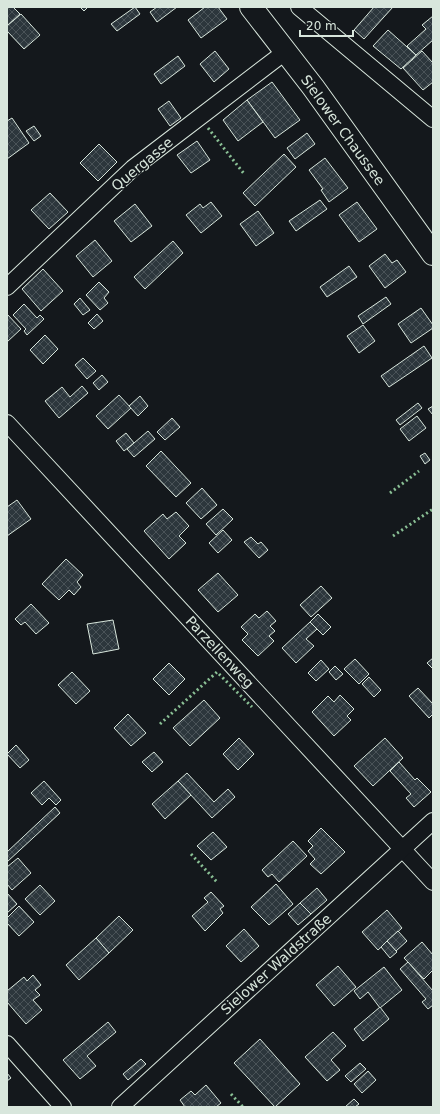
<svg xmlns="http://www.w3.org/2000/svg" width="440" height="1114" viewBox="0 0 440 1114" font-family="'DejaVu Sans',sans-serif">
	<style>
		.building { fill: url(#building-cross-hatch); stroke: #d8e6dc }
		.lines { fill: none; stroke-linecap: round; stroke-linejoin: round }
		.street-casing { stroke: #d8e6dc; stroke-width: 18 }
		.secondary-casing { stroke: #d8e6dc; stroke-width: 24 }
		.street { stroke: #14181c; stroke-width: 16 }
		.secondary { stroke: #14181c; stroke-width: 22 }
		.hedge { stroke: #8ac095; stroke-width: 3; stroke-dasharray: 2 3; stroke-linecap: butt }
		.labels { text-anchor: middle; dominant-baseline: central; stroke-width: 3; stroke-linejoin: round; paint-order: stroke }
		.street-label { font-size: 14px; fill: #d8e6dc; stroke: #14181c }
	</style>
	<defs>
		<pattern id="building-cross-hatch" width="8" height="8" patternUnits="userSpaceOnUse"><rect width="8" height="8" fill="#2c363c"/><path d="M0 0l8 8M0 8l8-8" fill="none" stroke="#4a5358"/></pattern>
	</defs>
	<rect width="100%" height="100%" fill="#14181c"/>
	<g class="building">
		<polygon points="7,7 13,7 20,14 8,25 7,24"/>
		<polygon points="80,7 88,7 84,11"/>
		<polygon points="135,7 140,14 117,31 111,24"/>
		<polygon points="157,7 177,7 157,22 150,12"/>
		<polygon points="205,7 218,7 227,19 201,38 188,20"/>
		<polygon points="374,7 393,7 364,39 354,30"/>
		<polygon points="21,14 40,35 24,49 7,31 7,26"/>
		<polygon points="433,16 433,40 416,55 407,46 426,29 422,25"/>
		<polygon points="388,30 416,55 401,69 373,46"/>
		<polygon points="215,51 229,69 214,82 200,64"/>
		<polygon points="422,51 433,63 433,82 423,90 403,68"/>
		<polygon points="178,56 185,66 161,84 154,74"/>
		<polygon points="272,82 300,120 275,138 247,100"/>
		<polygon points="247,100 263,122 238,141 223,120"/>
		<polygon points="169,101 181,118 170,126 158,109"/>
		<polygon points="12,118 29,143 7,159 7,121"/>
		<polygon points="34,126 41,136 34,141 26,131"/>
		<polygon points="307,133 315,144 295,159 287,148"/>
		<polygon points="197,141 210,160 191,173 177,155"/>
		<polygon points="99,144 117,162 98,181 80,163"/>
		<polygon points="284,154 296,167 255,206 243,193"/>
		<polygon points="325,158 348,188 329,202 321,190 323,189 309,170"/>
		<polygon points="50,193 68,212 49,229 31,210"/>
		<polygon points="320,200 327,209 296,231 289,221"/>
		<polygon points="211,202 222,216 201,233 186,215 200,204 203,208"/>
		<polygon points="357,202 377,229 359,242 339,215"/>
		<polygon points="135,204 152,226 131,242 114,221"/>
		<polygon points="258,211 274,233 256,246 240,224"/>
		<polygon points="95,240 112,261 93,277 76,256"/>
		<polygon points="173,241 183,253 145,289 134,277"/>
		<polygon points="385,254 392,263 397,260 406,272 385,288 369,266"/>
		<polygon points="349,266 357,277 327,297 320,287"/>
		<polygon points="43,269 63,291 41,311 22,289"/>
		<polygon points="99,282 109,292 104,298 108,303 100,310 86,295"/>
		<polygon points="386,297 391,304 363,324 358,316"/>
		<polygon points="80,298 90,310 83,315 74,304"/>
		<polygon points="24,304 37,318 40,315 44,319 27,335 24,331 26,329 13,315"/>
		<polygon points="421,308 433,325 433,328 411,343 398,324"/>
		<polygon points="7,314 21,329 7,342"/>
		<polygon points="97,314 103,321 94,329 88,323"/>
		<polygon points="363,325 375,341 359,353 347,336"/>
		<polygon points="45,335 58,349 43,364 30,350"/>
		<polygon points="424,346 432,358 389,387 381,376"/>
		<polygon points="83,358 96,371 87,379 75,365"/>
		<polygon points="102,375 108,382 99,390 93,383"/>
		<polygon points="82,386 88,393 59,418 45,401 62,387 70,397"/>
		<polygon points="119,395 131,408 108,429 96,416"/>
		<polygon points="140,396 148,406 138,416 129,406"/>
		<polygon points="418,403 422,408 400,425 396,420"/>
		<polygon points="433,406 433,415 428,409"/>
		<polygon points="417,416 426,428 409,441 400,429"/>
		<polygon points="172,418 180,427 165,440 157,432"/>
		<polygon points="148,431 155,439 134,457 127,449"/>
		<polygon points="126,433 134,443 124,451 116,441"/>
		<polygon points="161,451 191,483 176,497 146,466"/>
		<polygon points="425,453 430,460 425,464 420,456"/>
		<polygon points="202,488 217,505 201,519 186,503"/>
		<polygon points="17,500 31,519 7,536 7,507"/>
		<polygon points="223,509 233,519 216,535 206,524"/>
		<polygon points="176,512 189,526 179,536 186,543 169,559 144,531 163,514 167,519"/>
		<polygon points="223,530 232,540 218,553 209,543"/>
		<polygon points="251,537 258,544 261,542 268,550 259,558 244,542"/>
		<polygon points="66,559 83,575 77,582 81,587 74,595 69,590 59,600 42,584"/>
		<polygon points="218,573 238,595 218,612 198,590"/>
		<polygon points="321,586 332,598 311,617 300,605"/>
		<polygon points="31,604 49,623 36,634 25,622 21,625 15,619"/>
		<polygon points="267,611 276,621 270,626 275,631 269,636 274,641 258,656 242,640 248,634 241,627 255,614 259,618"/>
		<polygon points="318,614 331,627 323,635 310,622"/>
		<polygon points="113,620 119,649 93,654 87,624"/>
		<polygon points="310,622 317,629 306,639 314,646 296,663 282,648"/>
		<polygon points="433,658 433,669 427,663"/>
		<polygon points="355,659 369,674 359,684 344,669"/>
		<polygon points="321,660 329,669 316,681 308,673"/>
		<polygon points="169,663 185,679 169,695 153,679"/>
		<polygon points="335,666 343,674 336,680 329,672"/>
		<polygon points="72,672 90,691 76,704 58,685"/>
		<polygon points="369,677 381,690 374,697 362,684"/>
		<polygon points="418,688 433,704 433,714 429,718 409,696"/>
		<polygon points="340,695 354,709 347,716 351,720 334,736 312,712 328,696 334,702"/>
		<polygon points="204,700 220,718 190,746 173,728"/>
		<polygon points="128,714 146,733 131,746 114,728"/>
		<polygon points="239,738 254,754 238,770 223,754"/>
		<polygon points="385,738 403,758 373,786 354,766"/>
		<polygon points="16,745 29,760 20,768 7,754"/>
		<polygon points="154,752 163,762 152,772 142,762"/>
		<polygon points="399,762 415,780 417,778 431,792 414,807 406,798 411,794 390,771"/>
		<polygon points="187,773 214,802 228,789 235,797 212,818 178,781"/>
		<polygon points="44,781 61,800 56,805 49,798 42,805 31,793"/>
		<polygon points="178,781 191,795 165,819 152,804"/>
		<polygon points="55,807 60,813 7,862 7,852"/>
		<polygon points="321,828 345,852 321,874 310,864 315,859 308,851 313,846 308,841"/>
		<polygon points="213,832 227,847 211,860 197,846"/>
		<polygon points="293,841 307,856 279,882 272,874 268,877 262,870"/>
		<polygon points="18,858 31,873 12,890 7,884 7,867"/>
		<polygon points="276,884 293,904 269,925 251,907"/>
		<polygon points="40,885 55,901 40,915 25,899"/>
		<polygon points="317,888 327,900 311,914 300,903"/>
		<polygon points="211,892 224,906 220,909 223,913 205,931 192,916 208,902 204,898"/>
		<polygon points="7,893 17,904 7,913"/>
		<polygon points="300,903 311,914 298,925 288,914"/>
		<polygon points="19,906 34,922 19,936 7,923 7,918"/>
		<polygon points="387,910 402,928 378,950 362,932"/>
		<polygon points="119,916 133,930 109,953 96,938"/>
		<polygon points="244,929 259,946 241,962 226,946"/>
		<polygon points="398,931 407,941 396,951 387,941"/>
		<polygon points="96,938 109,953 79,980 66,965"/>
		<polygon points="387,941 397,952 390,958 381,947"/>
		<polygon points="422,942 433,955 433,970 424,979 404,958"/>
		<polygon points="408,962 433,991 433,1005 428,1009 422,1002 426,999 400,969"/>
		<polygon points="338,966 356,987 334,1006 316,985"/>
		<polygon points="384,967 402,990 380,1008 368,992 360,999 354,991"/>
		<polygon points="33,975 41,985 35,990 40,995 33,1000 42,1010 26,1024 7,1002 7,991 24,977 27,981"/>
		<polygon points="380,1007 389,1019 363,1041 354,1029"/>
		<polygon points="108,1022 116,1032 87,1056 96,1066 80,1079 63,1060"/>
		<polygon points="333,1032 346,1046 331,1060 340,1070 327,1081 305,1057"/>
		<polygon points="260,1039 300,1084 275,1107 234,1063"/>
		<polygon points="141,1059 146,1064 128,1080 123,1074"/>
		<polygon points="360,1063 366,1069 351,1082 345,1076"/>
		<polygon points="368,1071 376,1080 362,1093 354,1084"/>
		<polygon points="7,1073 11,1078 7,1081"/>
		<polygon points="206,1085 221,1103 216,1107 185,1107 180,1100 191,1091 195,1095"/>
		<polygon points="354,1099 359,1104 355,1107 345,1107"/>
	</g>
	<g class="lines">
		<defs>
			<g id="street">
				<polyline points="299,7 433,119"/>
				<polyline points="7,287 133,168 285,52"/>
				<polyline points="7,423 433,882"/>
				<polyline points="7,1044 63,1107"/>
				<polyline points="120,1107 433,821"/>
			</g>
			<polyline id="secondary" points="251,7 313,87 433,254"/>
		</defs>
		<use href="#street" class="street-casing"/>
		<use href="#secondary" class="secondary-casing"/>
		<use href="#street" class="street"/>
		<use href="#secondary" class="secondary"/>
		<g class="hedge">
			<polyline points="208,128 245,175"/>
			<polyline points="390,493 419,471"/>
			<polyline points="393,536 433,509"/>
			<polyline points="160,724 217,672 252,707"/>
			<polyline points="191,854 217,882"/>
			<polyline points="231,1094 243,1107"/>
		</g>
	</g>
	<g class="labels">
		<g class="street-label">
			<text transform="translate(343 130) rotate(54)">Sielower Chaussee</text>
			<text transform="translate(142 164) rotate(-40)">Quergasse</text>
			<text transform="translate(220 652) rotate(47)">Parzellenweg</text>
			<text transform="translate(276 964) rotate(-42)">Sielower Waldstraße</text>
		</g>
	</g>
	<rect width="440" height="1114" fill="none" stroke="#d8e6dc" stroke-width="16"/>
	<path d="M300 30v6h53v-6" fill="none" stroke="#d8e6dc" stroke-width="2"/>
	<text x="306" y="30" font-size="12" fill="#d8e6dc" stroke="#14181c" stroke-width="3" paint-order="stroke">20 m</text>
</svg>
